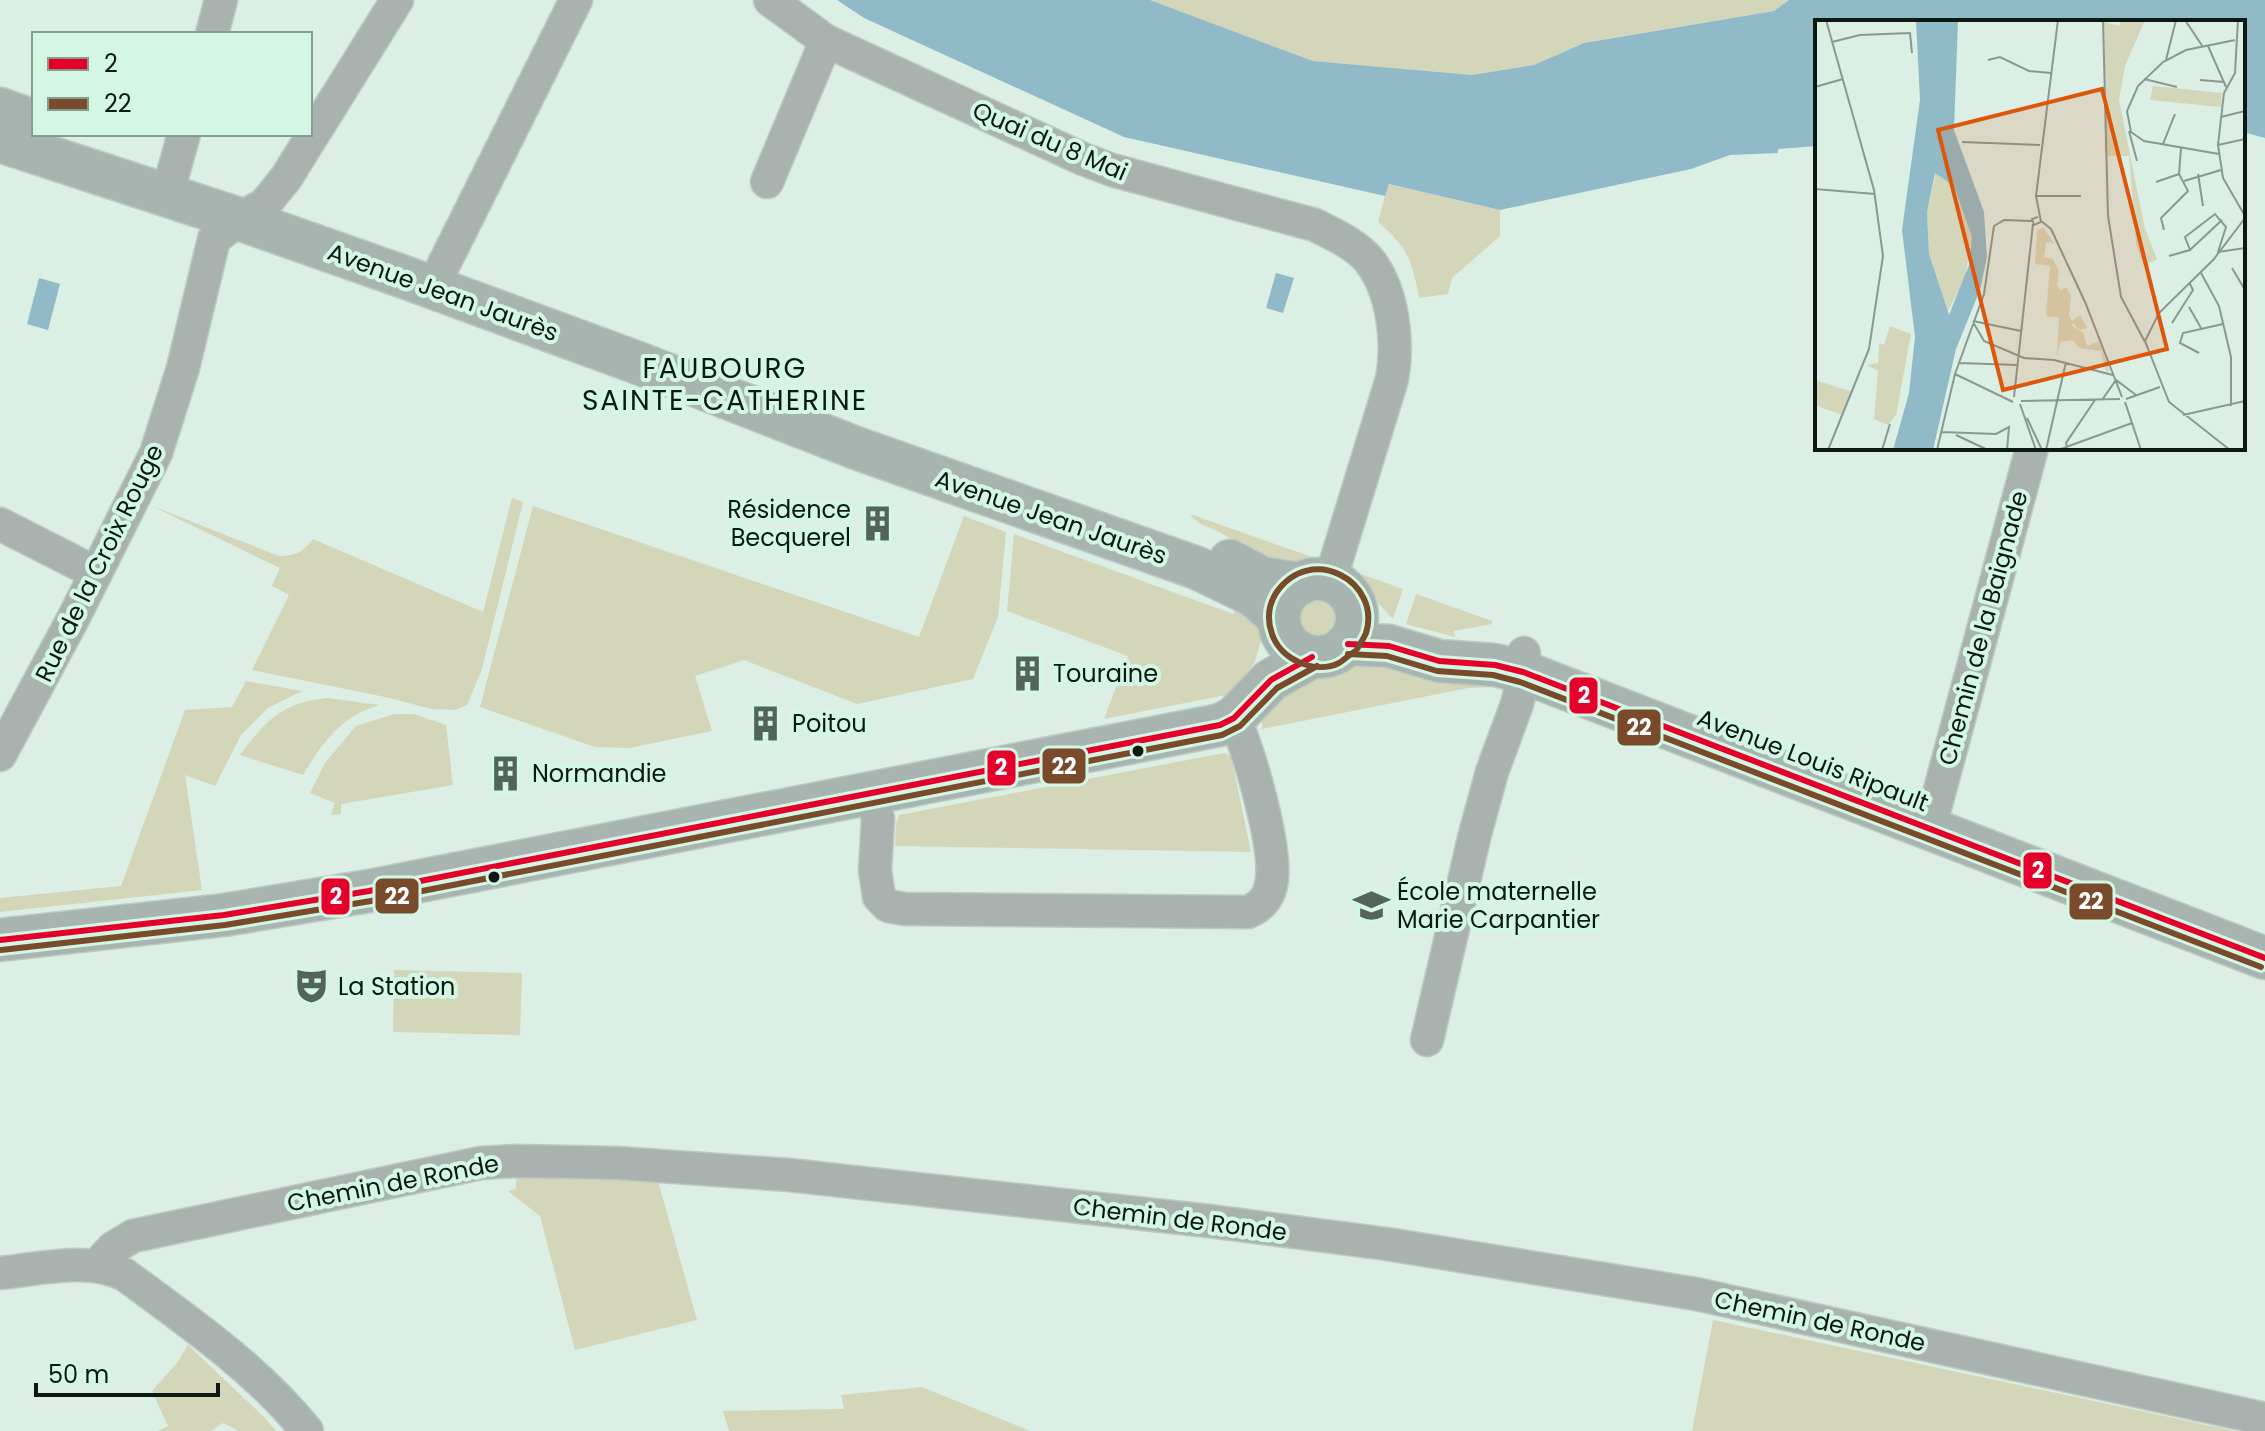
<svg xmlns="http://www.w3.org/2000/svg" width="2265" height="1431" viewBox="0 0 2265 1431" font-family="Poppins,sans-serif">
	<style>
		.green { fill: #d3d6b8 }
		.water { fill: #90bac8 }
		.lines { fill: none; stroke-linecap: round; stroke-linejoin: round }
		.minor-casing { stroke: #bccbc3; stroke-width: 35 }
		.major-casing { stroke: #bccbc3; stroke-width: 45 }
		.minor { stroke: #aab2b0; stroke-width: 32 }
		.major { stroke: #a8b4b0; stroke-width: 42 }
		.bus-1-casing { stroke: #d3f7e4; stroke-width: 12 }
		.bus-2-casing { stroke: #d3f7e4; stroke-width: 12 }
		.bus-1 { stroke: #e4002b; stroke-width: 6 }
		.bus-2 { stroke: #7a4b2a; stroke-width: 6 }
		.bus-dot { fill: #0c1913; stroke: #d3f7e4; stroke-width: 3 }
		.labels { text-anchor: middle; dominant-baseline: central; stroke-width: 8; stroke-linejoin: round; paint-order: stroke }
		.street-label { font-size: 24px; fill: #0c1913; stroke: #d3f7e4 }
		.poi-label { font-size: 24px; fill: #0c1913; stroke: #d3f7e4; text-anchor: start }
		.quarter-label { font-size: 28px; letter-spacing: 2px; fill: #0c1913; stroke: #d3f7e4 }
		.inset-road { fill: none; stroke: #889991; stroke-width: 2 }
		.view { fill: #dd560c; fill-opacity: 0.15; stroke: #dd560c; stroke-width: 4 }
		.inset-edge { fill: none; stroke: #0c1913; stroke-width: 4 }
		.line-badge { stroke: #d3f7e4; stroke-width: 3 }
		.badge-label { font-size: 22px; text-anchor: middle; font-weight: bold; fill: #fff }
	</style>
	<rect width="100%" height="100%" fill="#dbefe5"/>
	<g class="green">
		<polygon points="1150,0 1789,0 1774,11 1584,43 1534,65 1472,75 1313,61"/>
		<path d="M1388,184L1500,210V236L1452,278L1448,294L1419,298C1412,260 1408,248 1378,222Z"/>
		<path d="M512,498L523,502L482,669L467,705L456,710L431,709L390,698L252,670L289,595L272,586L280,568L152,506L279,556C295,556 303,552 313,539L483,612Z"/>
		<polygon points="533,506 919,637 964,516 1006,532 998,617 973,679 857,704 744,660 695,676 712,731 629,748 595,747 480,707"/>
		<path d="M1190,514L1312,557C1262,572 1261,557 1221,533C1208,526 1198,526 1190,514Z"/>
		<polygon points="1014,534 1233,614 1238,603 1256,620 1261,641 1254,664 1232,691 1226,695 1104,719 1128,656 1007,611"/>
		<polygon points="1361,574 1403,589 1393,619 1376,601"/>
		<polygon points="1416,594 1492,621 1492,624 1454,631 1455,637 1406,624"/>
		<circle cx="1318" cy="618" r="17"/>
		<polygon points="1363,662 1499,687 1468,688 1262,729 1262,720 1285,691 1306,681 1335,675"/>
		<polygon points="246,681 302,691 268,708 241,735 215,786 185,775 202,890 0,912 0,898 121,886 185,710 232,707"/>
		<path d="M328,698L380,705C342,715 323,742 303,775L240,755C266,720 283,702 328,698Z"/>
		<polygon points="394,714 414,714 446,725 453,785 341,804 341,814 331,815 335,803 310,793 325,763 356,726"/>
		<polygon points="1224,753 1231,756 1251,852 895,846 896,823 899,815"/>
		<polygon points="394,970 522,973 520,1035 393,1032"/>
		<polygon points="516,1177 658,1181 697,1320 575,1350 540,1216 508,1191 516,1189"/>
		<polygon points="1713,1320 2235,1431 1692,1431"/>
		<polygon points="188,1345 265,1418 276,1431 239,1431 223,1423 211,1431 158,1431 168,1426 152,1391 177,1363"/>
		<polygon points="922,1387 1030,1431 729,1431 723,1411 844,1409 841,1395"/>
	</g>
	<g class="water">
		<polygon points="837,0 1150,0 1313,61 1472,75 1534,65 1584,43 1774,11 1789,0 2265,0 2265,138 2243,132 2243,22 1817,22 1817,146 1778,149 1778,153 1730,155 1691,169 1500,210 1389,184 1385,196 1124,137 864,18"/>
		<polygon points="1276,273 1294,278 1283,313 1266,308"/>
		<polygon points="39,278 60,284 48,330 27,324"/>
	</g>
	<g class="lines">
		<defs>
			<g id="minor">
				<path d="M770,0L826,41L1083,159L1112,170L1315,225C1333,234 1355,244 1368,259C1393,289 1399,342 1392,379L1330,581"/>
				<polyline points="212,34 221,0"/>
				<polyline points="767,182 826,41"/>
				<polyline points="167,195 184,134"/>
				<polyline points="443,266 576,0"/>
				<polyline points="0,524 96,573"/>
				<polyline points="0,755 74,617 156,453 183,368 214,239 239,219 265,204 286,178 397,0"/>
				<path d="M872,794L878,819L875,870L879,897L888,906L905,909L1248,912C1261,906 1268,899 1271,885C1279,852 1249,751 1234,718"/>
				<polyline points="1935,808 2032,448"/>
				<polyline points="1427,1040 1475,834 1492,772 1517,704 1522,684 1524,653"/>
				<polyline points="97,1265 113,1248 133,1236 481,1163 516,1161 617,1163 789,1175 1209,1221 1387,1244 1696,1294 2265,1419"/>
				<path d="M0,1273C41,1269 87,1256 125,1275C189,1322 257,1369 307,1431"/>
			</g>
			<g id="major">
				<polyline points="0,109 34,121"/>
				<polyline points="0,141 239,219 407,278 638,363 856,448 1197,568 1253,595 1279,618"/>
				<polyline points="1230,561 1262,578 1300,584"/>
				<circle cx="1318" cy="618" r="39"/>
				<polyline points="1348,644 1389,646 1439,661 1495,665 1523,672 2265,958"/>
				<polyline points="0,940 224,915 369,891 1220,725 1234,718 1271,680 1312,657"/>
			</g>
		</defs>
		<use href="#minor" class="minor-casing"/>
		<use href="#major" class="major-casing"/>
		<use href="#minor" class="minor"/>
		<use href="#major" class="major"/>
		<defs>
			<g id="bus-1">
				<polyline points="1348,644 1389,646 1439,661 1495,665 1523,672 2265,958"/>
				<polyline points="0,940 224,915 369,891 1220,725 1234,718 1271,680 1312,657"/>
			</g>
			<g id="bus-2">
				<path d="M1354,652C1349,655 1344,660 1339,663C1315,675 1280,659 1272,634C1267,620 1268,606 1276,593C1311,542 1382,582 1366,633C1364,638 1360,644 1357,649"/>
				<polyline points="1348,654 1387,656 1437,671 1493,675 1520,682 2261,967"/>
				<polyline points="1,950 225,925 371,901 1222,735 1240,726 1277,688 1317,666"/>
			</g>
		</defs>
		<use href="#bus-1" class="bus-1-casing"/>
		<use href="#bus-2" class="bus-2-casing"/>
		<use href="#bus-1" class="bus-1"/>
		<use href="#bus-2" class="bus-2"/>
	</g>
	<defs>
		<symbol id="building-bare" viewBox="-9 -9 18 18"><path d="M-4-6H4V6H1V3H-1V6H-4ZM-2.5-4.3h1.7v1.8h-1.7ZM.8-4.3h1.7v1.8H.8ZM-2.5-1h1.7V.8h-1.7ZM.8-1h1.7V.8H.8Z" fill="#54645c" stroke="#d3f7e4" stroke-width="2.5" paint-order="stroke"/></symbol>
		<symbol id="school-bare" viewBox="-9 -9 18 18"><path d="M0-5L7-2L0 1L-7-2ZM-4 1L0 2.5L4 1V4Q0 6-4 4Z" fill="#54645c" stroke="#d3f7e4" stroke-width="2.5" paint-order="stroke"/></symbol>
		<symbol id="theatre-bare" viewBox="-9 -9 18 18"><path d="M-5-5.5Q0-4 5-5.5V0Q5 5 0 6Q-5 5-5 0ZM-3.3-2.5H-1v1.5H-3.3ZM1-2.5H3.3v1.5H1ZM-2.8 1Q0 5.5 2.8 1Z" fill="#54645c" stroke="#d3f7e4" stroke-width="2.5" paint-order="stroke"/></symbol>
	</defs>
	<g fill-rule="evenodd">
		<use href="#building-bare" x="852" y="498" width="51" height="51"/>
		<use href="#building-bare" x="1002" y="648" width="51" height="51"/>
		<use href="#building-bare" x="740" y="698" width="51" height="51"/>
		<use href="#building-bare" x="480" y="748" width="51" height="51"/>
		<use href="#school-bare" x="1346" y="880" width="51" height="51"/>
		<use href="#theatre-bare" x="286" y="960" width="51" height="51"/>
	</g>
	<g class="bus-dot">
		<circle cx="1138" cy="751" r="7"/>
		<circle cx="494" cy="877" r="7"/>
	</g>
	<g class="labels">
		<g class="street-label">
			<text transform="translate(1050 141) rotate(23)">Quai du 8 Mai</text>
			<text transform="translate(443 292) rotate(20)">Avenue Jean Jaurès</text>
			<text transform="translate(1051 517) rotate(19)">Avenue Jean Jaurès</text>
			<text transform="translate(99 563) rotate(-64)">Rue de la Croix Rouge</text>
			<text transform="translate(1983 628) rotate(-75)">Chemin de la Baignade</text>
			<text transform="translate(1813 760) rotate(21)">Avenue Louis Ripault</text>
			<text transform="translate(393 1183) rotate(-11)">Chemin de Ronde</text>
			<text transform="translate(1180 1219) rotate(7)">Chemin de Ronde</text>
			<text transform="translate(1820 1321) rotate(12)">Chemin de Ronde</text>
		</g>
		<g class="poi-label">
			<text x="851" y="509" text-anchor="end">Résidence<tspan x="851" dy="28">Becquerel</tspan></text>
			<text x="1053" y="673">Touraine</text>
			<text x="792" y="723">Poitou</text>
			<text x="532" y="773">Normandie</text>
			<text x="1397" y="891">École maternelle<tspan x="1397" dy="28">Marie Carpantier</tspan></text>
			<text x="338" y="986">La Station</text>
		</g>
		<g class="quarter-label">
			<text x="725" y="368">FAUBOURG<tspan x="725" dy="32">SAINTE-CATHERINE</tspan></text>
		</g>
	</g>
	<g transform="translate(1815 20)">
		<rect width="430" height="430" fill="#dbefe5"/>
		<path d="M307,0H330L310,46L304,80L330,209L342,239L329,246L321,224L314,136H290L289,2L304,6ZM338,66L407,73L406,87L335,80ZM121,152L139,166L157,217L150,258L131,295L114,234L112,192ZM228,207L239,223L231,222L229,237L238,239L244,251L242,266L246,270L251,267L256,276L254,295L257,301L265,295L272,308L264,310L258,302L257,306L268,313L272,326L284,321L295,351L291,352L286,331L264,328L258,320L245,322L242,338L244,297H230L235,295L231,294L235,246L220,244L222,211ZM75,306L96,314L81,395L73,405L59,399L63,351L52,345L63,343L64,323L69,325ZM0,360L38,372L27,395L0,385Z" fill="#d3d6b8"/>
		<path d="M101,0H143L139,110L169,192L172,237L165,270L141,329L118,430H78L94,373L100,317L87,210L105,80ZM120,153L139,166L157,217L154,245L134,295L114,234L112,192Z" fill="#90bac8" fill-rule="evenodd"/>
		<path class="inset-road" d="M11,0L59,170L68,236L54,329L13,430M288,0L293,196L306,277L330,322M370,0L388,27M423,0L420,53L409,73L403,125L408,158L430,196M17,22L45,15L95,13L97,33M393,26L411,67M173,40L185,37L214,51L236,53M351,40L361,0M329,59L362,67M385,60L409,62M0,67L28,59M406,97L430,91M314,111L322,141M147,122L225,125M348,124L360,94M403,125L430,119M404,134L329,121L316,112L312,91L323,66L348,42L371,30L420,20M364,154L366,128M383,154L388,186M369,161L406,150M341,162L364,154L373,171L346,198L349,210M0,169L60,174M220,176H266M223,197L217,199L219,205L226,202L221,176L243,0M226,201L236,209L270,282L307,377M375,230L407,200M354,236L375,230L370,217L400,194L411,207L403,232L430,228M417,248L430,270M386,253L404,286L416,337V386M374,287L386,308M158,301L206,311M158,302L169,321L209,338L239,340L298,355M357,303L378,270L375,264M384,333L365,323L368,313L408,304M144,343L203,345M140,354L169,274L179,206L189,200L217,201M199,377L218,204M311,379L345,367M287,380L301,360L321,375M206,381L305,379M310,382L326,430M205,384L221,430M368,395L430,381M212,398L227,430M126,412L181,414L194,407L192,430M141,415L173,430M253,429L251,423L280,380M67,430L75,404M122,430L140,354L198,382M231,430L251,342M243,430L317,403M415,430L354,382L330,321L344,293L399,239L430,198"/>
		<path class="view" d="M287,69L352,329L188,370L123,110Z"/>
		<rect width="430" height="430" class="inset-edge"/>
	</g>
	<g class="line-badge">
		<rect x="1568" y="676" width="31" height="39" rx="8" fill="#e4002b"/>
		<rect x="1616" y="708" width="46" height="39" rx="8" fill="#7a4b2a"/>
		<rect x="1041" y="747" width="46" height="38" rx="8" fill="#7a4b2a"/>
		<rect x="986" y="749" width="31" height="38" rx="8" fill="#e4002b"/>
		<rect x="2022" y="851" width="31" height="39" rx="8" fill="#e4002b"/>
		<rect x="374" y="877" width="46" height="38" rx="8" fill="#7a4b2a"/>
		<rect x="320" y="877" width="31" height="39" rx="8" fill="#e4002b"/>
		<rect x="2068" y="882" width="46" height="39" rx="8" fill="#7a4b2a"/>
	</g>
	<g class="badge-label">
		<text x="1584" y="703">2</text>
		<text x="1639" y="735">22</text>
		<text x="1064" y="774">22</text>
		<text x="1001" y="775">2</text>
		<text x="2038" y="878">2</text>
		<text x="397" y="904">22</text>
		<text x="336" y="904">2</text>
		<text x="2091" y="909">22</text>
	</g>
	<rect x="32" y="32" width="280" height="104" fill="#d3f7e4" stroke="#839e90" stroke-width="2"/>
	<rect x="48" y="58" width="40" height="12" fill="#e4002b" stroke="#839e90" stroke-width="2"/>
	<text x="104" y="72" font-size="24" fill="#0c1913">2</text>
	<rect x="48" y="98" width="40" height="12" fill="#7a4b2a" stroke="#839e90" stroke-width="2"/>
	<text x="104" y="112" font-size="24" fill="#0c1913">22</text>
	<path d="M36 1383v12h182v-12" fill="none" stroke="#0c1913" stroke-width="4"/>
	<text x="48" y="1383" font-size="24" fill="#0c1913" stroke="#d3f7e4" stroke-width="6" paint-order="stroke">50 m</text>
</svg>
